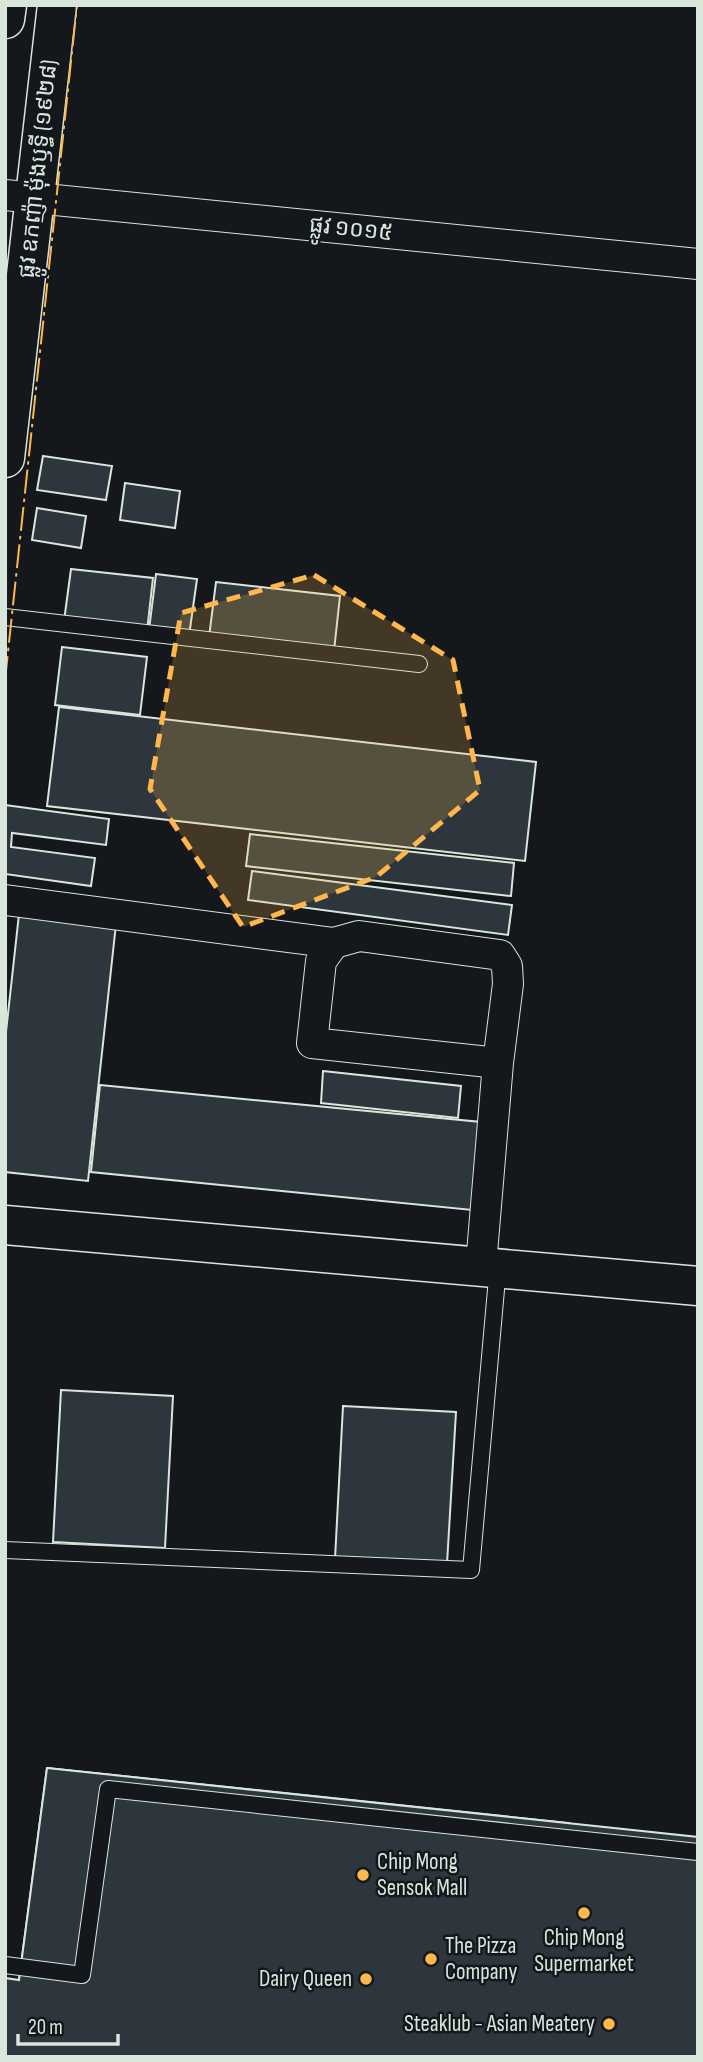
<svg xmlns="http://www.w3.org/2000/svg" width="703" height="2062" viewBox="0 0 703 2062" font-family="'Sofia Sans Condensed','Noto Sans Khmer',sans-serif">
	<style>
		.building { fill: #2c363c; stroke: #d8e6dc; stroke-width: 2 }
		.lines { fill: none; stroke-linecap: round; stroke-linejoin: round }
		.lane-casing { stroke: #d8e6dc; stroke-width: 18 }
		.street-casing { stroke: #d8e6dc; stroke-width: 32 }
		.secondary-casing { stroke: #d8e6dc; stroke-width: 41 }
		.lane { stroke: #14181c; stroke-width: 16 }
		.street { stroke: #14181c; stroke-width: 30 }
		.secondary { stroke: #14181c; stroke-width: 38 }
		.power { stroke: #ffb74d; stroke-width: 2; stroke-dasharray: 24 5 3.5 5; stroke-linecap: butt }
		.marked { fill: #ffb74d; fill-opacity: 0.2; stroke: #ffb74d; stroke-width: 5; stroke-dasharray: 14 9; stroke-linejoin: round }
		.poi-dot { fill: #ffb74d; stroke: #14181c; stroke-width: 2.5 }
		.labels { text-anchor: middle; dominant-baseline: central; stroke-width: 5; stroke-linejoin: round; paint-order: stroke }
		.street-label { font-size: 23px; fill: #d8e6dc; stroke: #14181c }
		.poi-label { font-size: 23px; fill: #d8e6dc; stroke: #14181c; text-anchor: start }
	</style>
	<rect width="100%" height="100%" fill="#14181c"/>
	<g class="building">
		<polygon points="43,456 112,466 106,500 37,490"/>
		<polygon points="125,483 180,491 175,528 120,520"/>
		<polygon points="37,508 86,516 81,548 32,540"/>
		<polygon points="71,569 153,578 147,631 64,621"/>
		<polygon points="156,574 197,579 189,636 149,630"/>
		<polygon points="216,582 340,596 334,651 209,637"/>
		<polygon points="62,647 147,657 140,715 55,705"/>
		<polygon points="59,707 536,762 525,861 47,806"/>
		<polygon points="5,805 109,819 106,845 12,833 11,847 95,858 91,886 5,874"/>
		<polygon points="250,834 514,863 511,896 246,866"/>
		<polygon points="252,871 512,905 508,935 248,900"/>
		<polygon points="19,914 116,924 88,1181 5,1172 5,1041"/>
		<polygon points="323,1071 461,1086 458,1118 321,1103"/>
		<polygon points="100,1085 481,1122 472,1210 91,1172"/>
		<polygon points="61,1390 173,1396 165,1548 53,1542"/>
		<polygon points="343,1406 456,1412 447,1564 335,1559"/>
		<polygon points="47,1768 568,1823 423,1946 264,2007 19,1980"/>
		<polygon points="47,1768 698,1837 698,2056 5,2057 5,1978 19,1980"/>
	</g>
	<g class="lines">
		<defs>
			<g id="lane">
				<polyline points="5,617 419,664"/>
				<polyline points="5,1550 471,1570 498,1267"/>
				<polyline points="5,1965 82,1975 108,1789 698,1852"/>
			</g>
			<g id="street">
				<polyline points="5,195 698,264"/>
				<polyline points="5,900 334,943"/>
				<polyline points="481,1265 498,1063 508,984 507,966 500,955 359,936 334,943 321,961 312,1043 498,1063"/>
			</g>
			<g id="secondary">
				<polyline points="5,19 7,5"/>
				<polyline points="5,458 57,5"/>
				<polyline points="5,1225 698,1286"/>
			</g>
		</defs>
		<use href="#lane" class="lane-casing"/>
		<use href="#street" class="street-casing"/>
		<use href="#secondary" class="secondary-casing"/>
		<use href="#lane" class="lane"/>
		<use href="#street" class="street"/>
		<use href="#secondary" class="secondary"/>
		<polyline class="power" points="5,680 77,5"/>
	</g>
	<path class="marked" d="M314,575L453,660L480,790L376,877L243,927L150,789L181,613Z"/>
	<g class="poi-dot">
		<circle cx="363" cy="1875" r="7"/>
		<circle cx="584" cy="1913" r="7"/>
		<circle cx="431" cy="1959" r="7"/>
		<circle cx="366" cy="1979" r="7"/>
		<circle cx="609" cy="2024" r="7"/>
	</g>
	<g class="labels">
		<g class="street-label">
			<text transform="translate(38 169) rotate(-84)">ផ្លូវ ឧកញ៉ា ម៉ុងឫទ្ធី (១៩២៨)</text>
			<text transform="translate(351 229) rotate(6)">ផ្លូវ ១០១៥</text>
		</g>
		<g class="poi-label">
			<text x="377" y="1862">Chip Mong<tspan x="377" dy="26">Sensok Mall</tspan></text>
			<text x="584" y="1938" text-anchor="middle">Chip Mong<tspan x="584" dy="26">Supermarket</tspan></text>
			<text x="445" y="1946">The Pizza<tspan x="445" dy="26">Company</tspan></text>
			<text x="352" y="1979" text-anchor="end">Dairy Queen</text>
			<text x="595" y="2024" text-anchor="end">Steaklub - Asian Meatery</text>
		</g>
	</g>
	<rect width="703" height="2062" fill="none" stroke="#d8e6dc" stroke-width="14"/>
	<path d="M18 2034v10h100v-10" fill="none" stroke="#d8e6dc" stroke-width="3.5"/>
	<text x="28" y="2034" font-size="21" fill="#d8e6dc" stroke="#14181c" stroke-width="5" paint-order="stroke">20 m</text>
</svg>
